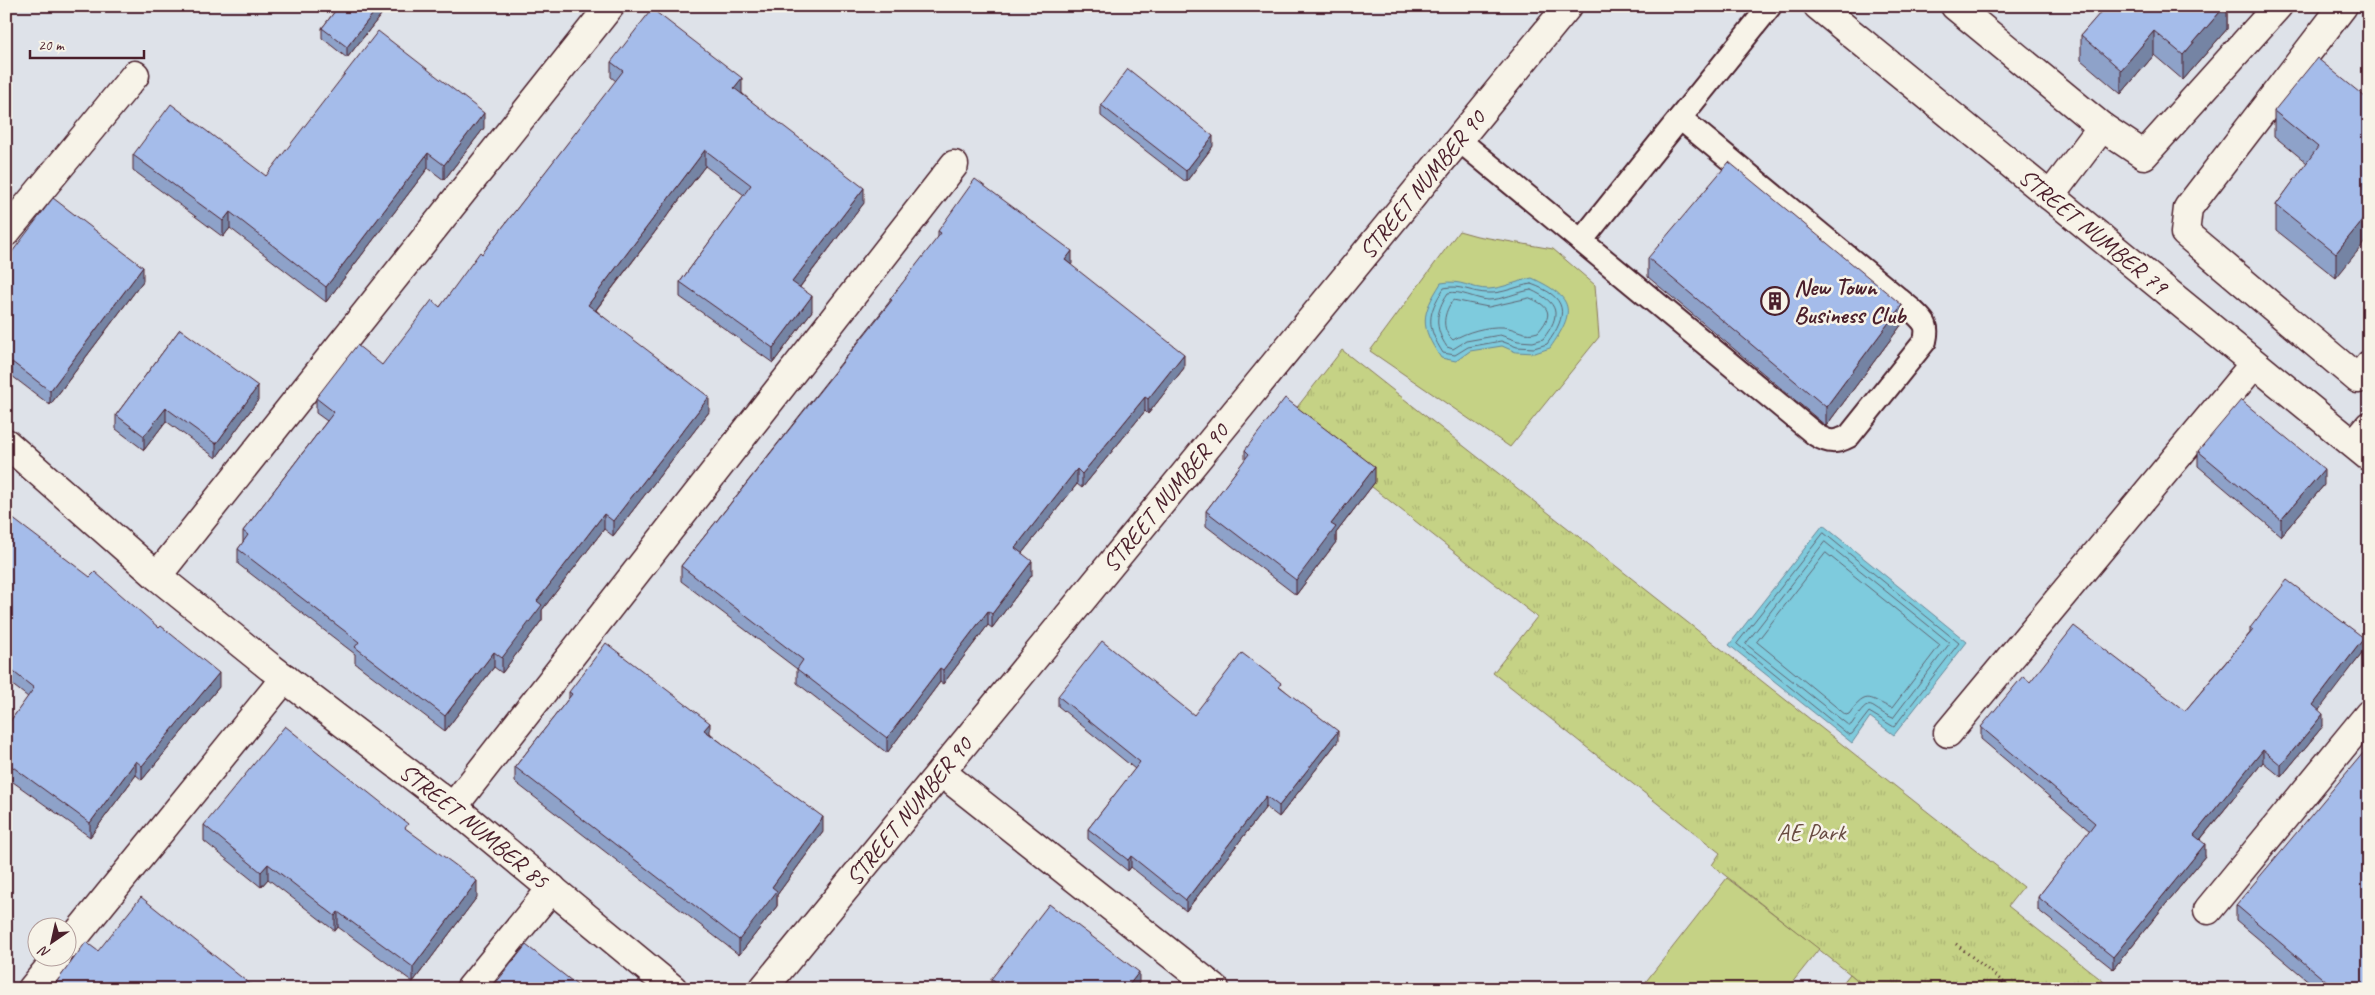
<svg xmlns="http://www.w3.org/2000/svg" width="2375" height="995" viewBox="0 0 2375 995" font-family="Caveat,sans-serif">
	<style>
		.grass { fill: url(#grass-tufts); stroke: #887858 }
		.pitch { fill: #c5d285; stroke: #887858 }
		.water { fill: #7ecbdd; stroke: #698696 }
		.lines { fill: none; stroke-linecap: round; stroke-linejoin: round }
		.shore { stroke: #5f6472; stroke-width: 1 }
		.lane-casing { stroke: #4a1f2b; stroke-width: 26 }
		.street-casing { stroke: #4a1f2b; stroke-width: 31 }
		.secondary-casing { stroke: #4a1f2b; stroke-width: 31 }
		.path { stroke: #4a1f2b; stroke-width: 3; stroke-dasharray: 1 4; stroke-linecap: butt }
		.lane { stroke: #f7f3e8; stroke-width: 22 }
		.street { stroke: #f7f3e8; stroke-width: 28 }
		.secondary { stroke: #f7f3e8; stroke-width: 28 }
		.wall { fill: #8ea2c9; stroke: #4a1f2b }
		.shaded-wall { fill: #7484a4; stroke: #4a1f2b }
		.building { fill: #a5bcea; stroke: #4a1f2b }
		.labels { text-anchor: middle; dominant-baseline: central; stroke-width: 5; stroke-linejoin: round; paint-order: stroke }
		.street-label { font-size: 24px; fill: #4a1f2b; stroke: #f7f3e8 }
		.poi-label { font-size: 24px; font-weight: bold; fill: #4a1f2b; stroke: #f7f3e8; text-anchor: start }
		.park-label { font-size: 24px; fill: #694c42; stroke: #f7f3e8 }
	</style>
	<defs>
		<pattern id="grass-tufts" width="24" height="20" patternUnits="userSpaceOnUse" patternTransform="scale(1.25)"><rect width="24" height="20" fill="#c5d285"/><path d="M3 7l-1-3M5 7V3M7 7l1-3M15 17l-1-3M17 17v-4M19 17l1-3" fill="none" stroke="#abb473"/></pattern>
	</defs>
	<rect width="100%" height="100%" fill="#dee2e9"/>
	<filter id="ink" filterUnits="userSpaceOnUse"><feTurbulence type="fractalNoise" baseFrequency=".02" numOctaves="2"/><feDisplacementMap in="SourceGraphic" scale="10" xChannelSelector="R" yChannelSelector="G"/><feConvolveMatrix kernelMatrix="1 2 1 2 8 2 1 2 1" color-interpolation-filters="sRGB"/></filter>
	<g filter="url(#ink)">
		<polygon class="grass" points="1342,350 2023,887 2008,906 2113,989 1869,989 1712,865 1720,853 1493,673 1537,617 1287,420"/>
		<g class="pitch">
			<polygon points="1459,231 1477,236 1553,249 1595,285 1599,337 1510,447 1370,351"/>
			<polygon points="1727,878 1819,949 1787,989 1640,989"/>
			<polygon points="1850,974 1868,989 1869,989 1838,989"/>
		</g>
		<g class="water">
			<path d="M1532,278C1575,298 1576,311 1550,348L1535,353L1516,352L1502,346L1470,351L1456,361L1441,358C1419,325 1421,315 1441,283C1462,279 1470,289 1489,289C1503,288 1518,281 1532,278Z"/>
			<polygon points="1823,525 1967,642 1894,735 1870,717 1852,743 1729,645"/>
		</g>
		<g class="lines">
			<g class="shore">
				<path d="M1531,284C1568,297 1569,314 1547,344L1534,348L1517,347L1501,341L1468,347L1455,355L1443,353C1426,326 1427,314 1444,288C1459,284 1472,293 1488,293C1502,294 1517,286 1531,284Z"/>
				<path d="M1531,290C1559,303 1562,314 1543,339L1533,342L1518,341L1500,335L1466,341L1453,349L1447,347C1434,328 1435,312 1448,293C1460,290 1475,299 1488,300C1502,300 1517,292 1531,290Z"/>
				<path d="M1530,298C1551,307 1553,315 1538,332C1524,337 1516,328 1503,327C1487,326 1466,332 1453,340C1440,329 1444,312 1453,300L1488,307Z"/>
				<polygon points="1824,533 1959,643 1894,727 1869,712 1852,734 1849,735 1737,644"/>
				<path d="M1825,542L1950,643L1893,718C1867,708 1873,693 1851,725H1848L1746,644Z"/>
				<path d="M1826,553L1940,645L1892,708C1870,700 1868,688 1849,714L1846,715L1757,642Z"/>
			</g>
			<defs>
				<g id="lane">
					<path d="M1459,140L1816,435C1829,443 1836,443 1849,436L1925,341C1929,324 1924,322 1912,310L1680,118"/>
					<polyline points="1581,241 1770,6"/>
				</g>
				<g id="street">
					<path id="s1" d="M1818,6L2369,457"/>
					<polyline points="1955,6 2102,127 2144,155 2278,6"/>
					<polyline points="2343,6 2188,208 2185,233 2358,379 2369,365"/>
					<polyline points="2050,196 2102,127"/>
					<polyline points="6,232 135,75"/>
					<polyline points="2354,444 2369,426"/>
					<polyline points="157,576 610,6"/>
					<polyline points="1948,733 2254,364"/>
					<polyline points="941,772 1215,989"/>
					<polyline points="453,807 954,165"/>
					<polyline points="2208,910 2369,714"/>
					<polyline points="68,945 285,678"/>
					<polyline points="32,989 57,958"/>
					<polyline points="470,989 552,888"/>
					<path id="s2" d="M763,989L1568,6"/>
				</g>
				<g id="secondary">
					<path id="s3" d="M6,443L157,576L270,667L453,807L673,989"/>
				</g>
			</defs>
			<use href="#lane" class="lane-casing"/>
			<use href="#street" class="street-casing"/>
			<use href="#secondary" class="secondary-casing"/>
			<polyline class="path" points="1956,944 2012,989"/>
			<use href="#lane" class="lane"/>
			<use href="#street" class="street"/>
			<use href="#secondary" class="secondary"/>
		</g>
		<g class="wall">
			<polygon points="339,6 388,6 347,58 322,38 322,28"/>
			<polygon points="2105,6 2227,6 2227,29 2183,80 2154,55 2121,94 2081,60 2081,35 2106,7"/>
			<polygon points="611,62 742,93 864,203 800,287 812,311 773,363 680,297 680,282 744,195 705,166 596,310 709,412 613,536 604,529 542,610 542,620 502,673 494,667 445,731 355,663 355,654 238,564 238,549 243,543 243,531 327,421 316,413 316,398 382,365 440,307 482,254 616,81 611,77"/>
			<polygon points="2365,97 2336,278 2276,230 2276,205 2307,163 2274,136 2274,111"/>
			<polygon points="1101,105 1213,146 1186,182 1101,116"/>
			<polygon points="484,128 444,180 428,168 326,302 230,228 223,237 133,170 133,155 266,176"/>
			<polygon points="938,231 1072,266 1184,368 1148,414 1145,411 1082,488 1077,484 1022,553 1032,575 992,628 988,625 943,684 940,682 887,753 797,683 797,669 681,581 681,566 890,301 890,299 938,238"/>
			<polygon points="1648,258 1902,324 1826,426 1648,277"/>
			<polygon points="6,260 143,281 50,405 12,376"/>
			<polygon points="180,329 258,400 216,458 166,421 144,450 116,429 116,415"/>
			<polygon points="1245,450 1375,482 1336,533 1336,542 1296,595 1206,526 1206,511 1245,460"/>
			<polygon points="2198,451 2324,485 2281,536 2198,466"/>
			<polygon points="6,526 159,628 219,687 142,780 136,775 90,837 6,777 6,727 28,697 6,680"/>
			<polygon points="2369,556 2369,575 2364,572 2364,562"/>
			<polygon points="2250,628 2364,651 2318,710 2323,726 2281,777 2263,762 2200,840 2205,856 2113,969 2038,910 2038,897 2090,831 1981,739 1981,727 2030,682 2185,711 2250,633"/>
			<polygon points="1281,687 1338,741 1279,817 1266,807 1186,911 1131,867 1128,871 1088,839 1088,829 1135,769 1058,706 1058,696 1194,715"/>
			<polygon points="569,692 710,733 823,832 777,895 777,906 739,955 515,782 515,767 569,698"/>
			<polygon points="204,825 408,830 477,897 413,982 338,927 335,931 268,879 261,887 204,841"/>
			<polygon points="2236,905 2369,989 2318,989 2236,920"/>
			<polygon points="98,951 256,989 55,989 55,984"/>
			<polygon points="991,979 1139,983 1134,989 991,989"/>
		</g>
		<g class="shaded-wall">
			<polygon points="379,6 388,6 347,58 347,47"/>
			<polygon points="2225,6 2227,6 2227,29 2183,80 2183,55"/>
			<polygon points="2154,31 2154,55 2121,94 2121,70"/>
			<polygon points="742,78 742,93 734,103 734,88"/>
			<polygon points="484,113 484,128 444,180 444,165"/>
			<polygon points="1213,136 1213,146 1186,182 1186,171"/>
			<polygon points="705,150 705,166 588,320 588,305"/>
			<polygon points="428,153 428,168 326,302 326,287"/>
			<polygon points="864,188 864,203 792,297 792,282"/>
			<polygon points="230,212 230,228 223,237 223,221"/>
			<polygon points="2369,212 2369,237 2336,278 2336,253"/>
			<polygon points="1072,251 1072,265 1065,260"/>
			<polygon points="143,267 143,281 50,405 50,391"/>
			<polygon points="812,296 812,311 773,363 773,348"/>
			<polygon points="1902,305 1902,324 1826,426 1826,407"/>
			<polygon points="1184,354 1184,368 1148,414 1148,399"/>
			<polygon points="12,362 12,376 6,383 6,369"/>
			<polygon points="258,386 258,400 216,458 216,444"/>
			<polygon points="709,397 709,412 613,536 613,521"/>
			<polygon points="1145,397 1145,411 1082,488 1082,474"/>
			<polygon points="166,408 166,421 144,450 144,436"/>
			<polygon points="1375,467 1375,482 1336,533 1336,542 1296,595 1296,580 1331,524"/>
			<polygon points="1077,469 1077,484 1015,562 1015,548"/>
			<polygon points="2324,469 2324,485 2281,536 2281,520"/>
			<polygon points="604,514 604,529 542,610 542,620 502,673 502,658 537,601"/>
			<polygon points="1032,561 1032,575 992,628 992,614"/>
			<polygon points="988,611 988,625 943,684 943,670"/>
			<polygon points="2364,638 2364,651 2313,718 2313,705"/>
			<polygon points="494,652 494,667 445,731 445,716"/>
			<polygon points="940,668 940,682 887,753 887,738"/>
			<polygon points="219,673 219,687 142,780 142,766"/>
			<polygon points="2323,714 2323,726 2281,777 2281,765"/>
			<polygon points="710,723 710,738 704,730"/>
			<polygon points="1338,731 1338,741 1279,817 1279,806"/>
			<polygon points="2263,750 2263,762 2194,847 2194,835"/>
			<polygon points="136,761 136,775 90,837 90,823"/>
			<polygon points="1266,796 1266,807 1186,911 1186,900"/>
			<polygon points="823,817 823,832 777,895 777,906 739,955 739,940 772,887"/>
			<polygon points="2205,844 2205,856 2113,969 2113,957"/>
			<polygon points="1131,856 1131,867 1128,871 1128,860"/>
			<polygon points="268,864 268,879 261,887 261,872"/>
			<polygon points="477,881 477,897 413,982 413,967"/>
			<polygon points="338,912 338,927 335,931 335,916"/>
			<polygon points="1139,972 1139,983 1134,989 1129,989 1129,985"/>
		</g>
		<g class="building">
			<polygon points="339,6 379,6 347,47 322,28"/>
			<polygon points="2106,6 2225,6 2183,55 2154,31 2121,70 2081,35"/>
			<polygon points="652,9 742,78 734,88 864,188 792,282 812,296 773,348 680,282 751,185 705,150 588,305 709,397 613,521 604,514 537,601 542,605 502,658 494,652 445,716 355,647 359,642 238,549 248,535 243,531 334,412 316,398 357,345 382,365 432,300 440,307 480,252 482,254 623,71 611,62"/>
			<polygon points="378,31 484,113 444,165 428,153 326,287 230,212 223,221 133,155 171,104 266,176"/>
			<polygon points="2317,58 2365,97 2369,92 2369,212 2336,253 2276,205 2318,147 2274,111"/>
			<polygon points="1128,69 1213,136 1186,171 1101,105"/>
			<polygon points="1729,162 1902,305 1826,407 1648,258"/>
			<polygon points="975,179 1072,251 1065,260 1184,354 1148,399 1145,397 1082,474 1077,469 1015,548 1032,561 992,614 988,611 943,670 940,668 887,738 797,669 803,660 681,566 892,300 890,299 941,233 938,231"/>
			<polygon points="53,198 143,267 50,391 12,362 6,369 6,260"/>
			<polygon points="180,329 258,386 216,444 166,408 144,436 116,415"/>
			<polygon points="1285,398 1375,467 1331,524 1336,527 1296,580 1206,511 1249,454 1245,450"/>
			<polygon points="2241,400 2324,469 2281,520 2198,451"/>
			<polygon points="12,518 90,577 95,572 159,628 161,626 219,673 142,766 136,761 90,823 6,762 6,727 34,688 6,666 6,526"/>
			<polygon points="2369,556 2369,565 2364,562"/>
			<polygon points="2287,580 2364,638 2313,705 2323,714 2281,765 2263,750 2194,835 2205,844 2113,957 2038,897 2095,823 1981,727 2023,676 2030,682 2074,626 2185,711 2253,630 2250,628"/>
			<polygon points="1102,641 1194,715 1242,653 1281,683 1279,686 1338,731 1279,806 1266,796 1186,900 1131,856 1128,860 1088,829 1140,762 1058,696"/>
			<polygon points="606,643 710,723 704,730 823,817 772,887 777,891 739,940 515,767 572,694 569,692"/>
			<polygon points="285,726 408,824 405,828 477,881 413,967 338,912 335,916 268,864 261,872 204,825"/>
			<polygon points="2369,746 2369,989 2335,989 2236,905"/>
			<polygon points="141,897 256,989 62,989 55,984 86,942 98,951"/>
			<polygon points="1049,904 1139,972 1129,985 1133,989 1004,989 991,979"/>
			<polygon points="526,945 582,989 491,989"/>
		</g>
	</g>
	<defs>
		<symbol id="building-ring" viewBox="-11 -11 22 22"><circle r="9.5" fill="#f7f3e8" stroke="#4a1f2b" stroke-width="1.5"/><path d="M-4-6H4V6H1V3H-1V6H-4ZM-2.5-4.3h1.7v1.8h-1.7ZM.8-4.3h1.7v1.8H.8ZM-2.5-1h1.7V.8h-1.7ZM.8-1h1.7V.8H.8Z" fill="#4a1f2b"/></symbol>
	</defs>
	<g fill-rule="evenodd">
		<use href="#building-ring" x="1759" y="285" width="32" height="32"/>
	</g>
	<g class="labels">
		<g class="street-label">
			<text stroke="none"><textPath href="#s2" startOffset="1040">STREET NUMBER 90</textPath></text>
			<text stroke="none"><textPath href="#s1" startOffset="356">STREET NUMBER 79</textPath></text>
			<text stroke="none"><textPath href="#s2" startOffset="635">STREET NUMBER 90</textPath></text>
			<text stroke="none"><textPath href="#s2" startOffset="230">STREET NUMBER 90</textPath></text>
			<text stroke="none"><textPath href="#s3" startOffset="605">STREET NUMBER 85</textPath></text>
		</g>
		<g class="poi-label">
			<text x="1794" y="287">New Town<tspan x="1794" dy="28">Business Club</tspan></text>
		</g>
		<g class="park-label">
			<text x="1811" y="832">AE Park</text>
		</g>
	</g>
	<rect width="2375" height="995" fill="none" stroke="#f7f3e8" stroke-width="25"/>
	<rect x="12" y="12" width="2350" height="970" fill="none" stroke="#4a1f2b" stroke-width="2" filter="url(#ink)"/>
	<g transform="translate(52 942) rotate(214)"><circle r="24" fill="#f7f3e8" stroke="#b29e9c"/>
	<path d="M0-4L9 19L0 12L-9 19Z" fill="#4a1f2b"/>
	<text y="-8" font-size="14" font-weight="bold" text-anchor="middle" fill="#4a1f2b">N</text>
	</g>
	<path d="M30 50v8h114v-8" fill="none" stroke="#4a1f2b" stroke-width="2.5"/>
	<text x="38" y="50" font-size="15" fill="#4a1f2b" stroke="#f7f3e8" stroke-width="4" paint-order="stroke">20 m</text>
</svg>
